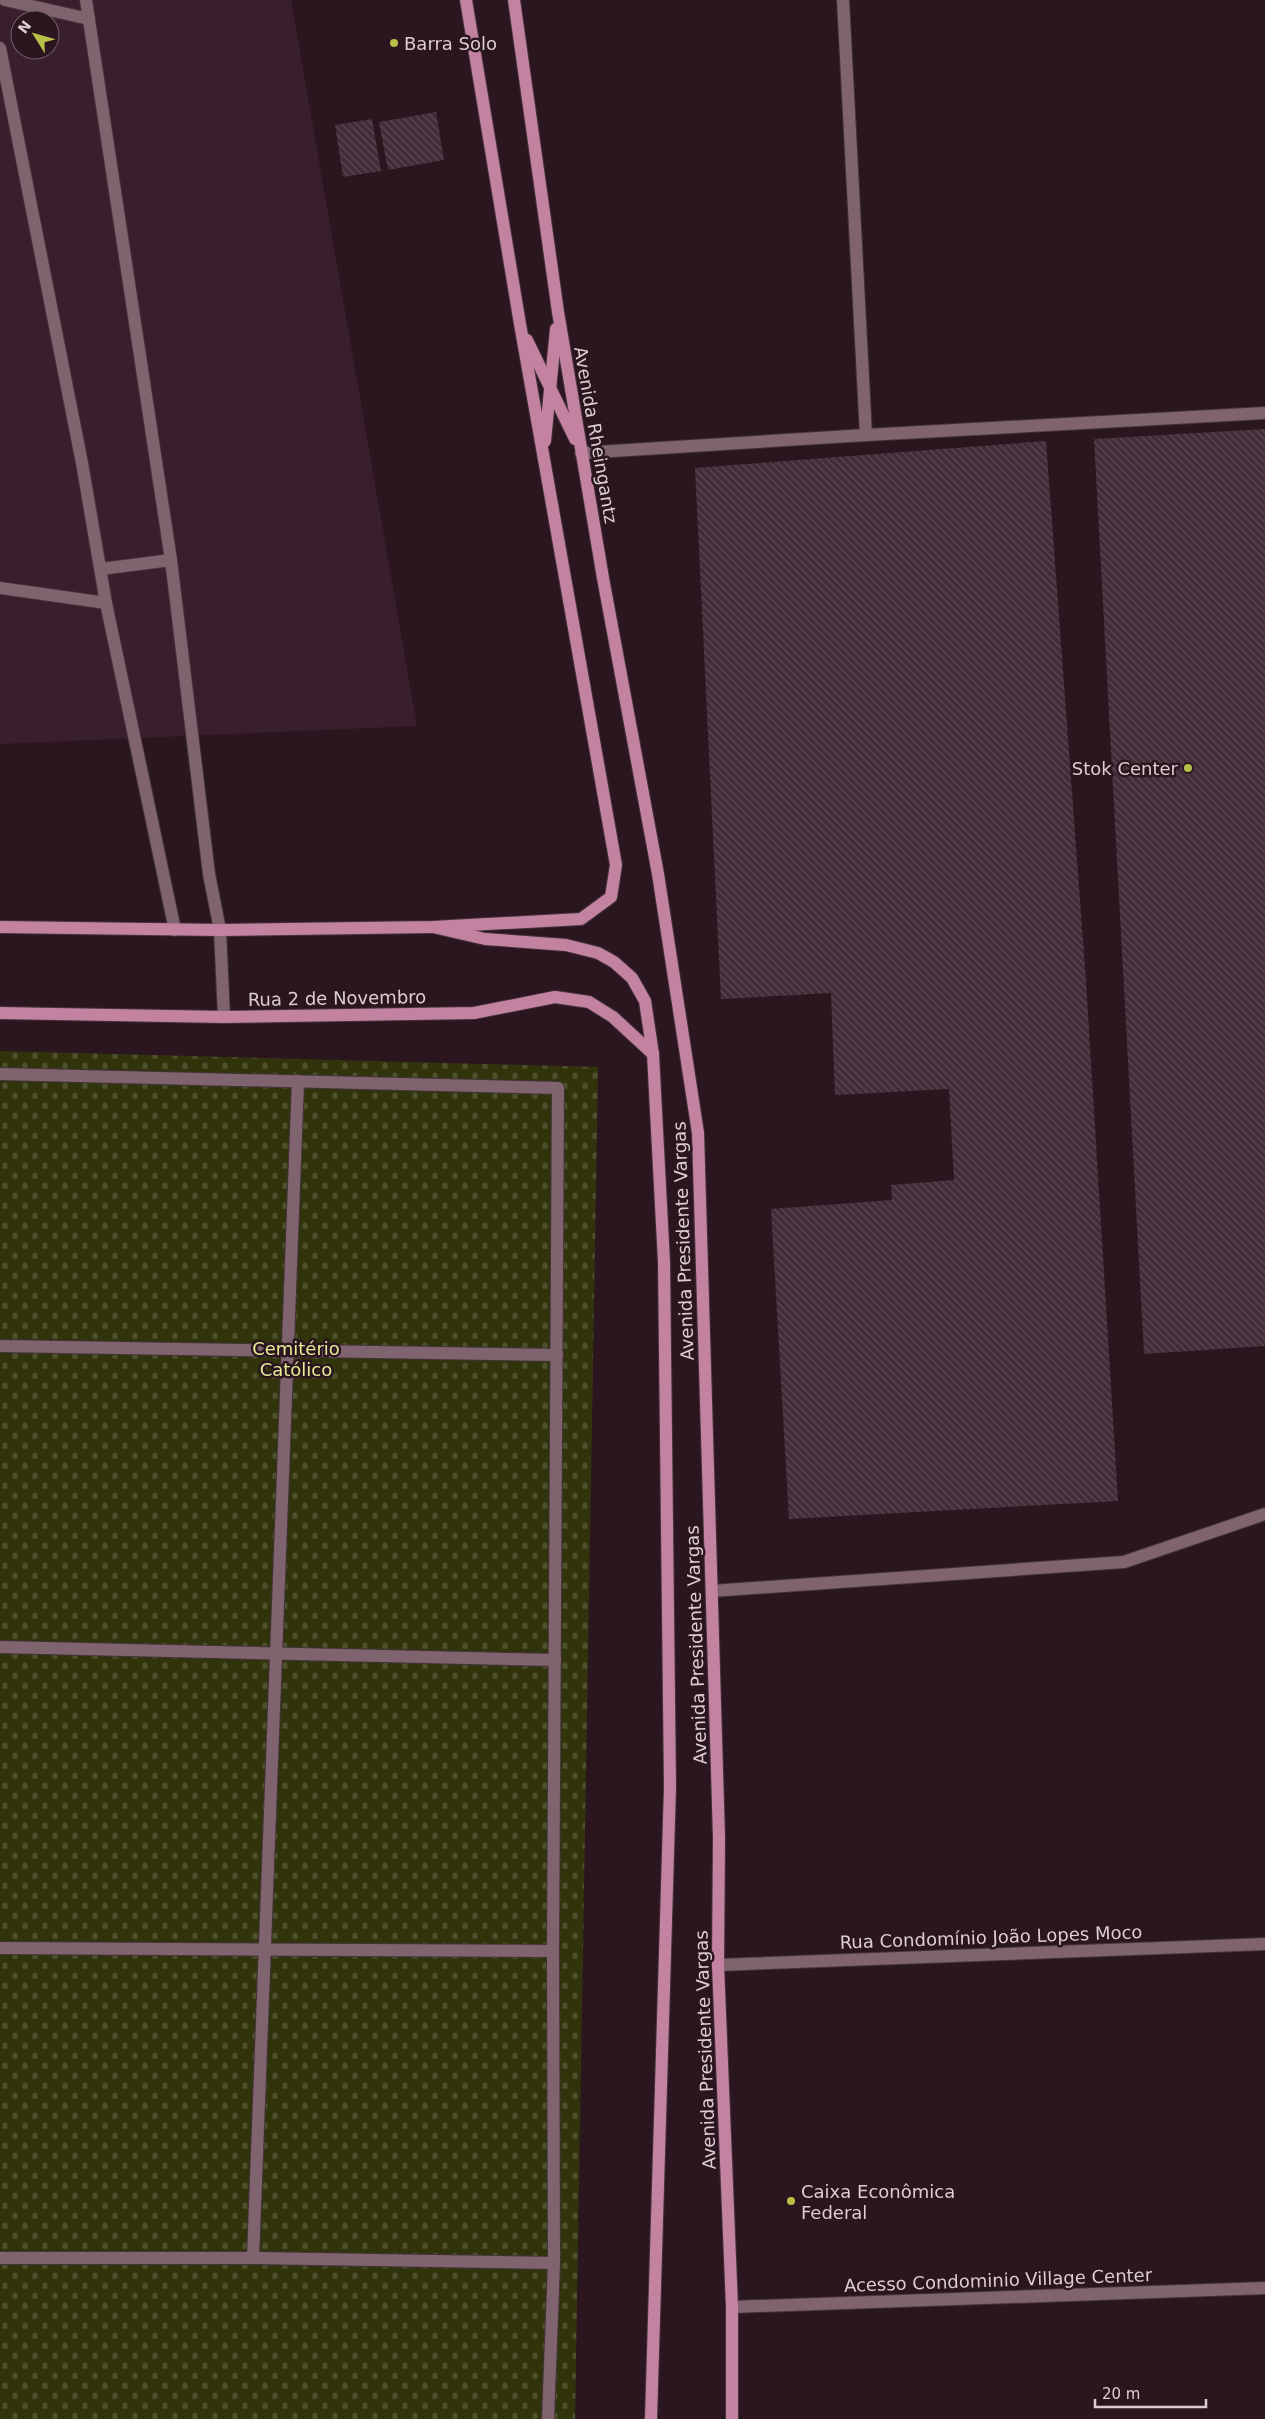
<svg xmlns="http://www.w3.org/2000/svg" width="1265" height="2419" viewBox="0 0 1265 2419" font-family="'DejaVu Sans',sans-serif">
	<style>
		.built { fill: #391e2b; fill-rule: evenodd }
		.cemetery { fill: url(#cemetery-stones) }
		.building { fill: url(#building-back-hatch) }
		.lines { fill: none; stroke-linecap: round; stroke-linejoin: round }
		.minor-casing { stroke: #43333a; stroke-width: 14 }
		.major-casing { stroke: #43333a; stroke-width: 14 }
		.minor { stroke: #7f6470; stroke-width: 12 }
		.major { stroke: #c482a1; stroke-width: 12 }
		.poi-dot { fill: #b8c147; stroke: #2b1620; stroke-width: 2 }
		.labels { text-anchor: middle; dominant-baseline: central; stroke-width: 5; stroke-linejoin: round; paint-order: stroke }
		.poi-label { font-size: 18px; fill: #dccdd3; stroke: #2b1620; text-anchor: start }
		.street-label { font-size: 18px; fill: #dccdd3; stroke: #2b1620 }
		.park-label { font-size: 18px; fill: #e4ec96; stroke: #2b1620 }
	</style>
	<defs>
		<pattern id="cemetery-stones" width="16" height="16" patternUnits="userSpaceOnUse" patternTransform="scale(1.25)"><rect width="16" height="16" fill="#31340b"/><path d="M2 7V4a2 2 0 0 1 4 0v3zM10 15v-3a2 2 0 0 1 4 0v3z" fill="#4e502e"/></pattern>
		<pattern id="building-back-hatch" width="6" height="6" patternUnits="userSpaceOnUse" patternTransform="scale(1.25)"><rect width="6" height="6" fill="#432c37"/><path d="M-1 5l2 2M0 0l6 6M5-1l2 2" fill="none" stroke="#5e4953"/></pattern>
	</defs>
	<rect width="100%" height="100%" fill="#2b1620"/>
	<path class="built" d="M0,0H291L417,726L0,744ZM20,20H50V50H20Z"/>
	<polygon class="cemetery" points="0,1051 598,1067 575,2419 0,2419"/>
	<g class="building">
		<polygon points="436,112 444,160 388,170 379,122"/>
		<polygon points="372,119 381,171 343,177 335,125"/>
		<polygon points="1265,429 1265,1346 1144,1354 1094,439"/>
		<polygon points="1046,441 1086,981 1118,1501 789,1519 771,1209 892,1200 891,1185 954,1180 949,1089 835,1095 831,993 721,999 695,468"/>
	</g>
	<g class="lines">
		<defs>
			<g id="minor">
				<polyline points="5,0 89,19"/>
				<polyline points="86,0 171,560 209,874 220,930 224,1017"/>
				<polyline points="843,0 866,435"/>
				<polyline points="0,48 82,463 106,603 175,930"/>
				<polyline points="581,453 866,435 1265,413"/>
				<polyline points="101,569 171,560"/>
				<polyline points="0,588 106,603"/>
				<polyline points="0,1074 558,1088 553,1951 554,2263 548,2419"/>
				<polyline points="0,1346 557,1355"/>
				<polyline points="712,1591 1124,1562 1265,1514"/>
				<polyline points="0,1647 555,1660"/>
				<polyline points="0,1948 553,1951"/>
				<polyline points="718,1965 1265,1944"/>
				<polyline points="0,2258 253,2258 554,2263"/>
				<polyline points="253,2258 298,1081"/>
				<polyline points="732,2307 1265,2288"/>
			</g>
			<g id="major">
				<polyline points="514,0 558,312 603,578 658,874 698,1133 719,1838 718,1965 732,2307 732,2419"/>
				<polyline points="527,340 575,439"/>
				<polyline points="545,441 556,329"/>
				<polyline points="0,927 220,930 433,927 581,919 611,897 616,865 520,324 466,0"/>
				<polyline points="433,927 485,939 566,945 598,953 614,962 632,978 645,1001 653,1054 664,1262 670,1787 651,2419"/>
				<polyline points="0,1013 224,1017 474,1013 555,997 589,1002 613,1017 653,1054"/>
			</g>
		</defs>
		<use href="#minor" class="minor-casing"/>
		<use href="#major" class="major-casing"/>
		<use href="#minor" class="minor"/>
		<use href="#major" class="major"/>
	</g>
	<g class="poi-dot">
		<circle cx="394" cy="43" r="5"/>
		<circle cx="1188" cy="768" r="5"/>
		<circle cx="791" cy="2201" r="5"/>
	</g>
	<g class="labels">
		<g class="poi-label">
			<text x="404" y="43">Barra Solo</text>
			<text x="1178" y="768" text-anchor="end">Stok Center</text>
			<text x="801" y="2191">Caixa Econômica<tspan x="801" dy="21">Federal</tspan></text>
		</g>
		<g class="street-label">
			<text transform="translate(596 435) rotate(80)">Avenida Rheingantz</text>
			<text transform="translate(337 998) rotate(-1)">Rua 2 de Novembro</text>
			<text transform="translate(683 1241) rotate(-92)">Avenida Presidente Vargas</text>
			<text transform="translate(696 1645) rotate(-92)">Avenida Presidente Vargas</text>
			<text transform="translate(991 1937) rotate(-2)">Rua Condomínio João Lopes Moco</text>
			<text transform="translate(705 2050) rotate(-92)">Avenida Presidente Vargas</text>
			<text transform="translate(998 2280) rotate(-2)">Acesso Condominio Village Center</text>
		</g>
		<g class="park-label">
			<text x="296" y="1348">Cemitério<tspan x="296" dy="21">Católico</tspan></text>
		</g>
	</g>
	<g transform="translate(35 35) rotate(307)"><circle r="24" fill="#2b1620" stroke="#725f68"/>
	<path d="M0-4L9 19L0 12L-9 19Z" fill="#b8c147"/>
	<text y="-8" font-size="14" font-weight="bold" text-anchor="middle" fill="#dccdd3">N</text>
	</g>
	<path d="M1095 2399v8h111v-8" fill="none" stroke="#dccdd3" stroke-width="2.5"/>
	<text x="1102" y="2399" font-size="15" fill="#dccdd3" stroke="#2b1620" stroke-width="4" paint-order="stroke">20 m</text>
</svg>
